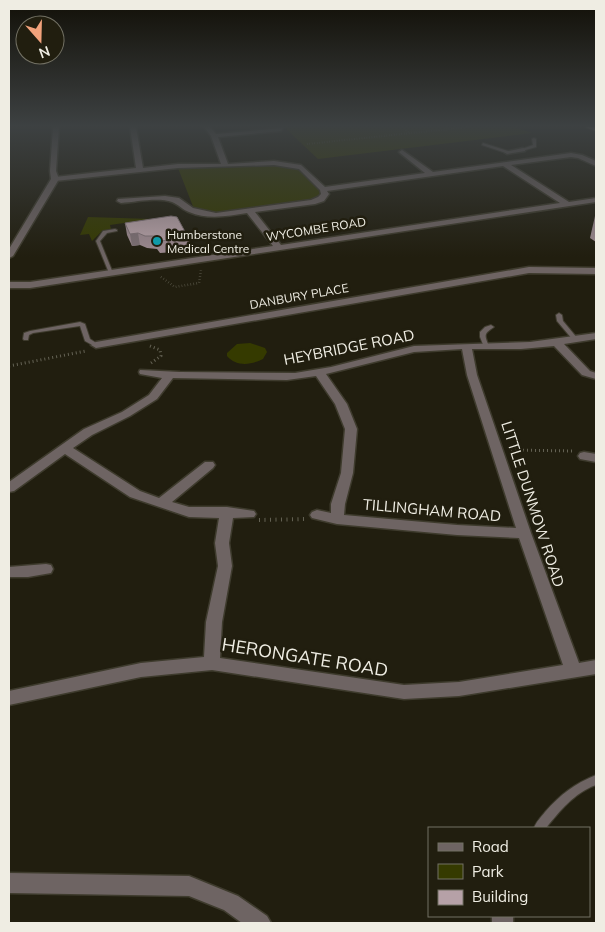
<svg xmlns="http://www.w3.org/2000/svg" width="605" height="932" viewBox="0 0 605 932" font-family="Mulish,sans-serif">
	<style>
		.green { fill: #353a00 }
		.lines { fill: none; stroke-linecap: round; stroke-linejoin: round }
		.service-casing { stroke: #3e3b2d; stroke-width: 2 }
		.minor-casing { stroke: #3e3b2d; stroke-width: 3 }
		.tertiary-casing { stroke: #3e3b2d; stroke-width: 3 }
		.trunk-casing { stroke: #3e3b2d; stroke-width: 2 }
		.path-far3 { stroke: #646254; stroke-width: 2; stroke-dasharray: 0.5 2; stroke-linecap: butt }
		.path-far2 { stroke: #646254; stroke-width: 2.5; stroke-dasharray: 0.5 2.5; stroke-linecap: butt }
		.path-far1 { stroke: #646254; stroke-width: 3; stroke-dasharray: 1 3; stroke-linecap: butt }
		.path { stroke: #646254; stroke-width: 4; stroke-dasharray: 1 4.5; stroke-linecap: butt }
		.service { fill: #6e6463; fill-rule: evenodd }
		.minor { fill: #6e6463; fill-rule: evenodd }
		.tertiary { fill: #6e6463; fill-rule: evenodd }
		.trunk { fill: #d0bab6; fill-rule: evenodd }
		.wall { fill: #9d8a90 }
		.shaded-wall { fill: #7f7175 }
		.building { fill: #b6a1a7; stroke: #7f7175 }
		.culture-dot { fill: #0f9aa8; stroke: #211e0f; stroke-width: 2 }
		.labels { text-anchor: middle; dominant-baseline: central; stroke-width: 5; stroke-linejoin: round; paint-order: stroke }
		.far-street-label { font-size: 12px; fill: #efede3; stroke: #211e0f }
		.far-poi-label { font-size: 12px; fill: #efede3; stroke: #211e0f; text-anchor: start }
		.street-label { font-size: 15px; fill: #efede3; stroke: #211e0f }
		.near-street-label { font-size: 18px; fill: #efede3; stroke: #211e0f }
	</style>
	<rect width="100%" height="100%" fill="#211e0f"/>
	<g class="green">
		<polygon points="284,127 514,127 532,133 318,159"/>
		<polygon points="274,164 299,168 320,189 322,194 318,198 311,201 216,214 194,209 178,168 225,168"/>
		<polygon points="88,217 152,219 110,225 111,229 102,231 92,241 89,234 80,235"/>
		<path d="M250,343L265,348L267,352L263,359C252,365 236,367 227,356V353L237,344Z"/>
	</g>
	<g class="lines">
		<defs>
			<g id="service">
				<polygon points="534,138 536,139 536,147 522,151 522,149 533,145 532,139"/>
				<polygon points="483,143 508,151 509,152 506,153 482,145"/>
				<polygon points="115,229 117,230 117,231 107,233 100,241 113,273 111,274 109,273 96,241 103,231"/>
				<polygon points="559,313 562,315 563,321 578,339 577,340 573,340 557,321 556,315"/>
				<polygon points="80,322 85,324 90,339 98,344 98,346 94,346 85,341 80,326 33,333 29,335 28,340 24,340 23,339 24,333 30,331"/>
				<path d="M491,325L494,327C484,334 484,334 489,346L486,348L484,347L480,337V332L485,327Z"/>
				<path d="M596,775V785C574,793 560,811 546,828H534C536,822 541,817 545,812C561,794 574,784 596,775Z"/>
			</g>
			<g id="minor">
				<path d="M130,127H136L143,168L178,164H221L211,136L204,127H210L216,134L283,128L281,131L218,137L228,164L274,161L301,165L325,187L425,173L400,153L399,152L402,150L433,172L571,153L582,155L596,161V166L578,158L571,157L511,165L569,202L596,198V202L30,288H9V282H30L273,246L247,213C228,216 208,220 189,212C183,210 178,204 172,202C158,197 136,202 121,203L117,201L118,199L165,196L179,198L193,208L216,213L311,200L318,197L321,194L320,190L299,169L274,165L178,168L55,181L51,179L55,177L136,168ZM503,166L560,203L281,245L255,212L315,204L324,201L329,194L327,191Z"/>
				<polygon points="523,148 525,149 525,151 507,154 504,152"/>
				<polygon points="529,267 596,268 596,274 529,273 96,348 91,345 96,342"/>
				<path d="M596,333V339L564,344L590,371L596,373V379L582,375L554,346L521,349H472L477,375L531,533L579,663L596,660V674L459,696L404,699L212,670L141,677L9,705V691L141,663L204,657L206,622L218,566L215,543L219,518L189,517L130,497L65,454L14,491L9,492V482L84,429L122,412L149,395L162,378L140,374L139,372L140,370L180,372L295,373L331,367L414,346L530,342ZM462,349L467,375L516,528L457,525L344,515L345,504L353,473L357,429L347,404L326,374L414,352ZM316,376L335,404L345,429L341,473L331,504V513L317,510L312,512L310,515L312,518L337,524L457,535L519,538L563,665L459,682L404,685L220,658L222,622L232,566L229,543L233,518L254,517L256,514L254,511L227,507H189L172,502L213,468L215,465L213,462H205L159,498L140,491L73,448L92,435L130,416L157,399L173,378L287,380Z"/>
				<polygon points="584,452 596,454 596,462 580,459 578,456 580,453"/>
				<polygon points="46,564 51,565 53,569 51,573 28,577 9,577 9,567"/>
				<polygon points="9,873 189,876 238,896 267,916 271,923 242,923 224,910 189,896 9,893"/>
				<rect x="492" y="916" width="21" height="7"/>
			</g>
			<polygon id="tertiary" points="53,127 59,127 56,171 59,179 13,256 9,258 9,249 51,179 50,171"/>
			<polygon id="trunk" points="586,127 596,127 596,131 587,128"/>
		</defs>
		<use href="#service" class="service-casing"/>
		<use href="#minor" class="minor-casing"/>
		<use href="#tertiary" class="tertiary-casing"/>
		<use href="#trunk" class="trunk-casing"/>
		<g class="path-far3">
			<polyline points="402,127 410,133"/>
			<polyline points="307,144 469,127"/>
		</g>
		<polyline class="path-far2" points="161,277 175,287 199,283 201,270"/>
		<g class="path-far1">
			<polyline points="150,346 160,350 161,356 151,363"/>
			<polyline points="9,366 86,351"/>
			<polyline points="511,450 572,451"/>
		</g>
		<polyline class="path" points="259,520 305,519"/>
		<use href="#service" class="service"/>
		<use href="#minor" class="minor"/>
		<use href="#tertiary" class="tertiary"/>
		<use href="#trunk" class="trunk"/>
	</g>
	<g class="wall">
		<polygon points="595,216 596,216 596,242 590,238"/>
		<polygon points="125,223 189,239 190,251 160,253 157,249 147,248 140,245 132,246 127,235"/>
	</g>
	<polygon class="shaded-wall" points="138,233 140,245 132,246 130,234"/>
	<polygon class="building" points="171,216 177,217 189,239 158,241 156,236 145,236 138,233 130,234 125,223"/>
	<linearGradient id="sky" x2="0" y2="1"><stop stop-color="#121008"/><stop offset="0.49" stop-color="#3d4142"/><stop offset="1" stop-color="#3d4142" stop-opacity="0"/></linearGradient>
	<rect width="605" height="257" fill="url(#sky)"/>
	<circle class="culture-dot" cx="157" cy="241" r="5"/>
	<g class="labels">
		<g class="far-street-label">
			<text transform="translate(316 229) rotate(-9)">WYCOMBE ROAD</text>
			<text transform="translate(299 296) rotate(-10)">DANBURY PLACE</text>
		</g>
		<g class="far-poi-label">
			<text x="167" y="234">Humberstone<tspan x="167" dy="14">Medical Centre</tspan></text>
		</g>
		<g class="street-label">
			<text transform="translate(349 347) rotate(-11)">HEYBRIDGE ROAD</text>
			<text transform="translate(533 504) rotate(72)">LITTLE DUNMOW ROAD</text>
			<text transform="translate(432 510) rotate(5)">TILLINGHAM ROAD</text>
		</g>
		<g class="near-street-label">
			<text transform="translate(305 657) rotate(9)">HERONGATE ROAD</text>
		</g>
	</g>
	<rect width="605" height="932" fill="none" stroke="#efede3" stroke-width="20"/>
	<rect x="428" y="827" width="162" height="90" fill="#211e0f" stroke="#737164"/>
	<rect x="438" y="843" width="25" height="8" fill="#6e6463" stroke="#737164"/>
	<text x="472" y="852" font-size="15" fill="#efede3">Road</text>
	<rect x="438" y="864" width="25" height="15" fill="#353a00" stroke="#737164"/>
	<text x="472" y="877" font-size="15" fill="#efede3">Park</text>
	<rect x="438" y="890" width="25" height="15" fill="#b6a1a7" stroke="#737164"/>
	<text x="472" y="902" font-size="15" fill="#efede3">Building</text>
	<g transform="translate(40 40) rotate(160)"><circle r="24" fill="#211e0f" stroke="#737164"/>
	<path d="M0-4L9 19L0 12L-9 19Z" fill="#f1a27b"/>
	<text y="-8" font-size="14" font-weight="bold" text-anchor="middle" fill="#efede3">N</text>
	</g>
</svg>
